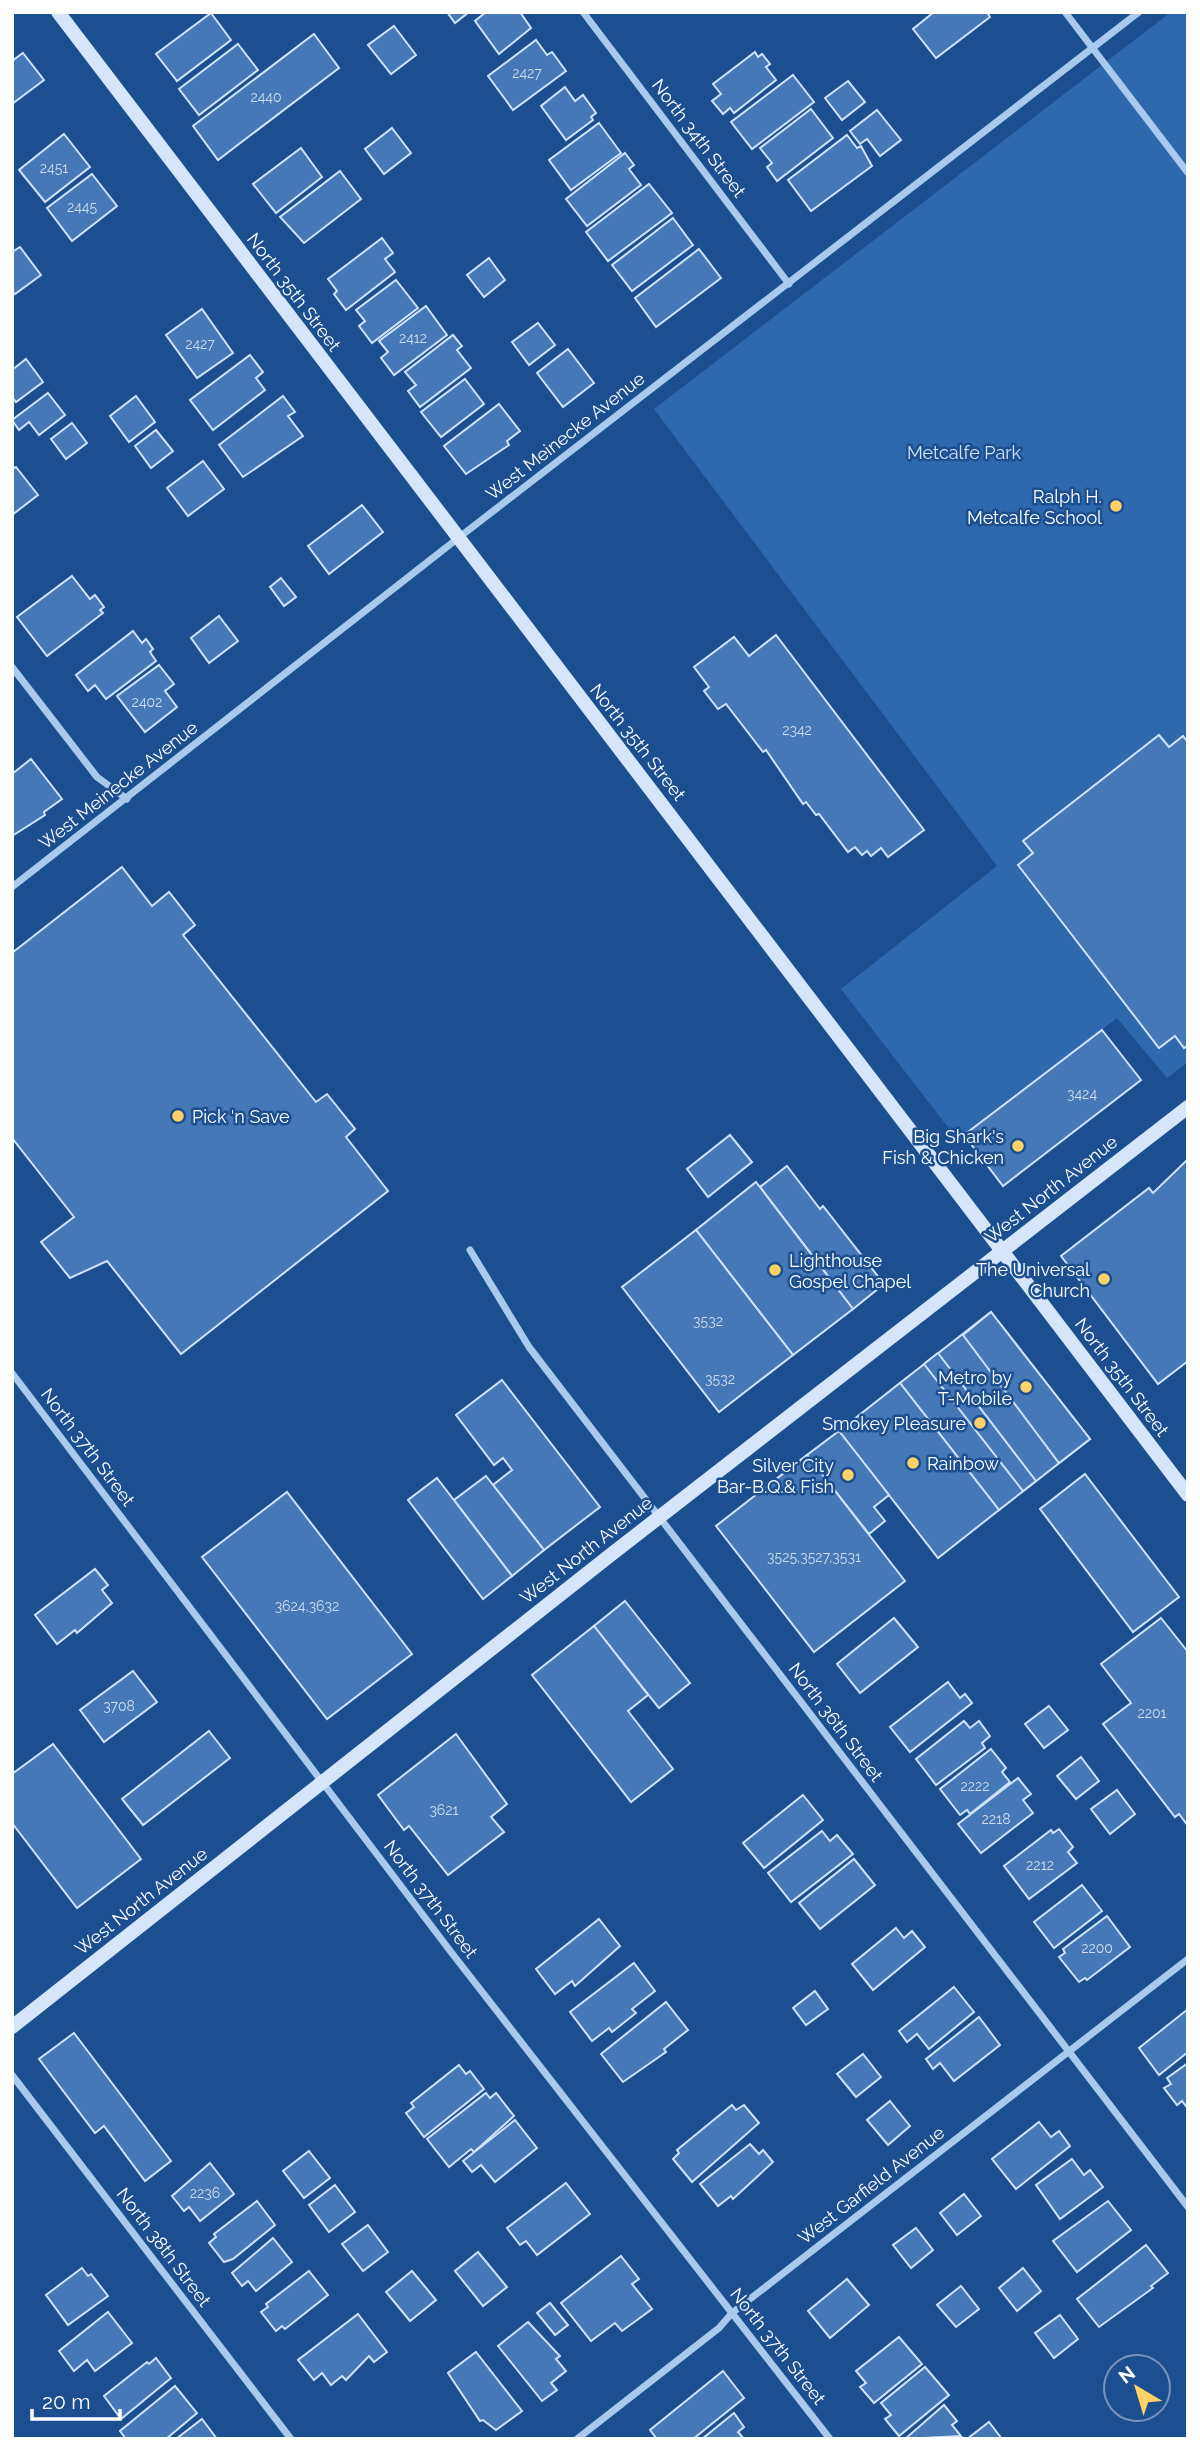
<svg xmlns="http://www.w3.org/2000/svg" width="1200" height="2451" viewBox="0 0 1200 2451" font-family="Raleway,sans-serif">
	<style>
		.green { fill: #2e69ad }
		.building { fill: #4478b7; stroke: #cfe3fa; stroke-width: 2 }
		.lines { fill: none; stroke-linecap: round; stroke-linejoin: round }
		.street { stroke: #a9c9ee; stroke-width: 7 }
		.secondary { stroke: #d6e6fa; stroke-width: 14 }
		.poi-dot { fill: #ffd166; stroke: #1b4f8f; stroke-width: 2.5 }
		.labels { text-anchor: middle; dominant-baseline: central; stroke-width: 5; stroke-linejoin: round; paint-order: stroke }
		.number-label { font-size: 14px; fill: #d0dded }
		.street-label { font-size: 18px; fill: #fff; stroke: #1b4f8f }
		.park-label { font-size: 18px; fill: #cfe3fa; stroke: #1b4f8f }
		.poi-label { font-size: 18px; fill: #fff; stroke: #1b4f8f; text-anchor: end }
	</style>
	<rect width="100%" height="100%" fill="#1b4f8f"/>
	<polygon class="green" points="1171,12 1188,12 1188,1062 1167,1078 1117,1018 958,1140 841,989 997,866 654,409"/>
	<g class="building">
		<polygon points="447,12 469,12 455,23"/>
		<polygon points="486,12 520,12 531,28 499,54 475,21"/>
		<polygon points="934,12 987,12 990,17 936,58 913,29"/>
		<polygon points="211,13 231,40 177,81 156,54"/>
		<polygon points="394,26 416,55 391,74 368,45"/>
		<polygon points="314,34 339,68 218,160 193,126"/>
		<polygon points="536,40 547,55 552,52 566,71 513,110 488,76"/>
		<polygon points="238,44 258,70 199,115 179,89"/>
		<polygon points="755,52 758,57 762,54 770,64 766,67 776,80 734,113 730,108 723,114 712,101 721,94 713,84"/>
		<polygon points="23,53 44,80 12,104 12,61"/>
		<polygon points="793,75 814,102 752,149 731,122"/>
		<polygon points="848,81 865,102 842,120 825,98"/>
		<polygon points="565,87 575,101 583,95 596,113 591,117 593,120 566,140 541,106"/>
		<polygon points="811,109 833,138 777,181 767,167 772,163 760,148"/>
		<polygon points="877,110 901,140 880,156 867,139 860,144 850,131"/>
		<polygon points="599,123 621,153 571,190 549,160"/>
		<polygon points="392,128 411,153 384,174 365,149"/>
		<polygon points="64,134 90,167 45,202 19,170"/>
		<polygon points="847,135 857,148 861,146 872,166 811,211 788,180"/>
		<polygon points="301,148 322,177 276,213 253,184"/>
		<polygon points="625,153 634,165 629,169 641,185 587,226 566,199"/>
		<polygon points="340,171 361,199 304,243 280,217"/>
		<polygon points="92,174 117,206 72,241 47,208"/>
		<polygon points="649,184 672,213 608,261 586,232"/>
		<polygon points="673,218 693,245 632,291 612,265"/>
		<polygon points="382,238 393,253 385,259 395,272 346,310 334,294 337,291 328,279"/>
		<polygon points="20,247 41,275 15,294 12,290 12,252"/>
		<polygon points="699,249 721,278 656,327 635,298"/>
		<polygon points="489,258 505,280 484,297 467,275"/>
		<polygon points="396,280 418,308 372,343 359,326 365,321 356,310"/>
		<polygon points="426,306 447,335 394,375 381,358 388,352 379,341"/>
		<polygon points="202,309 233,353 197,378 166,335"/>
		<polygon points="538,323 555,345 529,365 512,342"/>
		<polygon points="453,335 462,346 457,350 471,368 420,407 408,391 416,385 405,372"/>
		<polygon points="568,349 594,383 563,407 537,373"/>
		<polygon points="250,355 263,372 256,378 265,390 213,430 190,400"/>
		<polygon points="26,359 43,382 16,402 12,397 12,370"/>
		<polygon points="465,379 484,404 441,437 421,412"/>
		<polygon points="48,393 65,415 39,435 29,422 19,430 12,420"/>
		<polygon points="136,396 155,422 129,442 110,416"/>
		<polygon points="283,396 295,412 288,416 303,436 243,477 219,445"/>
		<polygon points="499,404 520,431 507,441 509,445 466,474 444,446"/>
		<polygon points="72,423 87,443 66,459 51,439"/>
		<polygon points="156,430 173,451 151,468 135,446"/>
		<polygon points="203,461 224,489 188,516 167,488"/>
		<polygon points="16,467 38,495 12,515 12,469"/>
		<polygon points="362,505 383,532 329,574 308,546"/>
		<polygon points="72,576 90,599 95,595 104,607 100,610 103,613 47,656 17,617"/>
		<polygon points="281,578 296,597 284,606 270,587"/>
		<polygon points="219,616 238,641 209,663 191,638"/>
		<polygon points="133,631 142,643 146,639 153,649 150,652 156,661 106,699 95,685 88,691 76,675"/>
		<polygon points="776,635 924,830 888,857 881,848 871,856 867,851 862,855 855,847 848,852 819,814 816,815 806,802 803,804 766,750 763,752 726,704 718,709 704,691 709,687 694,667 734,637 749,656"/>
		<polygon points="159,665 174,684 165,691 177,707 145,732 117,696"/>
		<polygon points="1159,735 1169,747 1183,736 1188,742 1188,1045 1184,1048 1175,1036 1159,1048 1018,865 1033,853 1023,841"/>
		<polygon points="31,759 62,799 44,812 45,815 12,836 12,774"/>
		<polygon points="122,867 152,906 169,892 195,925 183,935 316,1102 327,1094 355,1129 346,1137 388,1191 181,1354 107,1261 70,1278 41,1242 74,1217 12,1138 12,953"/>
		<polygon points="1102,1030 1141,1080 1003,1186 964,1135"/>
		<polygon points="730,1135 752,1162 708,1197 687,1169"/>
		<polygon points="1188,1159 1188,1361 1158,1384 1061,1256 1149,1188 1153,1193"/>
		<polygon points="787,1166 820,1209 823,1206 884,1284 853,1309 760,1187"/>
		<polygon points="756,1182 853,1309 793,1355 696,1230"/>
		<polygon points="696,1230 793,1355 719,1412 622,1287"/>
		<polygon points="991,1312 1090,1439 999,1510 900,1383"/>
		<polygon points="991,1312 1090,1439 1059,1463 963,1335"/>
		<polygon points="938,1353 1036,1481 1023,1491 924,1364"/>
		<polygon points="502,1380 600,1507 544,1550 493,1485 512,1470 503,1458 494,1465 456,1415"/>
		<polygon points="900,1383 999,1510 938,1558 839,1431"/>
		<polygon points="839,1431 889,1495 874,1507 885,1521 869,1534 807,1455"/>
		<polygon points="807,1455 905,1581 814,1652 716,1526"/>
		<polygon points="1085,1474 1179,1597 1133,1632 1040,1509"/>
		<polygon points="486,1476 544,1550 512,1576 454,1500"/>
		<polygon points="437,1478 512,1576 483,1599 408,1500"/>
		<polygon points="287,1492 412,1654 327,1719 202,1557"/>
		<polygon points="95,1569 108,1585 102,1590 112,1603 77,1633 75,1630 57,1644 35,1615"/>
		<polygon points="625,1601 690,1683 659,1708 594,1626"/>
		<polygon points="894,1618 918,1647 860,1693 837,1664"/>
		<polygon points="1161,1618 1188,1652 1188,1826 1179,1814 1175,1817 1103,1724 1131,1703 1101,1664"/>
		<polygon points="594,1626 648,1695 628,1711 673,1769 631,1802 532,1675"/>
		<polygon points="133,1671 157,1702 104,1742 80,1710"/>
		<polygon points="948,1682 960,1698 965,1694 972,1703 910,1752 890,1727"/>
		<polygon points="1049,1706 1068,1730 1044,1748 1025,1724"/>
		<polygon points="964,1721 970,1728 979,1721 990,1736 982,1743 985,1748 936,1785 916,1759"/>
		<polygon points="209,1731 230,1758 143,1825 122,1799"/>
		<polygon points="456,1734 507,1804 491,1817 504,1832 448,1875 409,1826 404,1830 378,1795"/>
		<polygon points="53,1744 141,1859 77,1908 12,1823 12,1774"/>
		<polygon points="991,1749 1006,1768 1002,1772 1010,1782 970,1814 967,1810 960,1815 940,1789"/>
		<polygon points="1081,1757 1099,1781 1076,1799 1057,1776"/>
		<polygon points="1018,1778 1031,1794 1023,1800 1033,1813 981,1853 958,1824"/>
		<polygon points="1117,1790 1135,1814 1110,1834 1091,1809"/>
		<polygon points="803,1795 823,1820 764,1868 743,1843"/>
		<polygon points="1059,1829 1073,1847 1068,1852 1077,1863 1029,1899 1004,1866 1051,1830 1053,1833"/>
		<polygon points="822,1831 830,1841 837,1835 853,1854 791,1902 768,1873"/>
		<polygon points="854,1859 875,1885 820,1929 799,1903"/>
		<polygon points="1082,1885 1102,1911 1054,1948 1034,1922"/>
		<polygon points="1107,1916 1130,1947 1087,1980 1085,1978 1079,1982 1059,1957 1065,1953 1063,1949"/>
		<polygon points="599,1919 620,1946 575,1986 572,1981 555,1994 536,1969"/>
		<polygon points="896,1928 904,1938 912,1931 925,1947 873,1990 852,1964"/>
		<polygon points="634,1963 655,1991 632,2009 636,2013 612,2032 609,2028 592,2041 570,2012"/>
		<polygon points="954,1987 974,2012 929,2049 917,2034 907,2042 899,2031"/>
		<polygon points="815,1991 828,2009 806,2025 793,2008"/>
		<polygon points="666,2002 688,2030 664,2049 666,2052 623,2082 601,2054"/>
		<polygon points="1188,2009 1188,2052 1159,2075 1139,2048"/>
		<polygon points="979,2017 1000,2045 954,2081 940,2063 933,2069 926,2059"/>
		<polygon points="74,2033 171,2161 145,2181 104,2126 95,2133 39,2059"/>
		<polygon points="863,2054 881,2077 856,2097 837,2074"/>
		<polygon points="1188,2063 1188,2109 1182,2101 1177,2105 1164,2088 1171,2084 1167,2078"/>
		<polygon points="459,2065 466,2074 470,2071 484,2089 424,2137 406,2113 414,2107 411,2103"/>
		<polygon points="486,2093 490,2098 496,2093 514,2116 474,2152 471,2149 449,2167 427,2139"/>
		<polygon points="890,2101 910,2126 888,2145 867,2120"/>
		<polygon points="732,2105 736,2110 744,2105 759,2123 692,2182 673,2159 679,2153 677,2150"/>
		<polygon points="515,2120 537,2148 495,2182 481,2165 472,2172 463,2161"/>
		<polygon points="1039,2122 1051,2137 1059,2131 1070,2146 1016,2189 992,2159"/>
		<polygon points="750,2144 759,2154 763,2150 773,2162 733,2199 731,2196 718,2206 700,2184"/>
		<polygon points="309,2151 330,2178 304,2198 283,2171"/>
		<polygon points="1072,2159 1084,2175 1090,2170 1103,2187 1060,2219 1036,2185"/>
		<polygon points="210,2163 234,2194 200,2221 189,2207 184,2211 172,2196"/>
		<polygon points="566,2183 590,2214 537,2255 526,2241 520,2245 507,2228"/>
		<polygon points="335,2185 355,2212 329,2232 309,2205"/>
		<polygon points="964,2194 981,2216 957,2235 940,2213"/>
		<polygon points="257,2201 275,2225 233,2259 224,2262 209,2243 216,2237 214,2234"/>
		<polygon points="1108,2201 1131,2230 1077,2272 1053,2241"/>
		<polygon points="368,2225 388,2252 363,2271 342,2244"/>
		<polygon points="916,2228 933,2250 911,2268 893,2245"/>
		<polygon points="273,2238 292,2262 256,2291 248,2281 242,2286 232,2273"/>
		<polygon points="1146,2245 1168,2273 1151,2286 1153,2288 1099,2327 1077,2299"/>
		<polygon points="478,2252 507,2287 483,2306 455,2271"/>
		<polygon points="621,2256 639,2279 632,2284 652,2309 622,2331 615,2323 591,2341 561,2303"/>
		<polygon points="82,2268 88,2276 91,2274 108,2296 68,2325 46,2295"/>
		<polygon points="1023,2268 1041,2291 1017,2311 999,2288"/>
		<polygon points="309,2271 328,2295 285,2329 282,2326 276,2331 261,2312 268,2307 266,2304"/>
		<polygon points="412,2271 436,2300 410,2321 386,2292"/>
		<polygon points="847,2279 869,2305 830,2338 808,2311"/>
		<polygon points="961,2286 979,2309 956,2327 937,2305"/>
		<polygon points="550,2303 568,2325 555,2335 537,2313"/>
		<polygon points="108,2312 132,2343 95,2371 87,2360 74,2371 59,2351"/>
		<polygon points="358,2314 387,2352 374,2362 369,2356 346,2380 342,2376 331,2385 322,2373 314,2380 298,2360"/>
		<polygon points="1060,2315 1078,2339 1054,2358 1035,2333"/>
		<polygon points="528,2322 560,2356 556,2359 566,2371 551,2383 557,2390 542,2401 498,2346"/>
		<polygon points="899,2337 922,2364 874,2403 860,2387 866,2383 856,2371"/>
		<polygon points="476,2352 522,2411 496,2430 483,2420 480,2421 448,2373"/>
		<polygon points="156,2358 171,2378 121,2419 104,2396 147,2362 149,2364"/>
		<polygon points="925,2367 949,2395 899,2436 885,2419 891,2415 881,2403"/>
		<polygon points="723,2371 744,2398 693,2439 657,2439 650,2430"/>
		<polygon points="175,2386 197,2413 166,2439 126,2439 120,2431"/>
		<polygon points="944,2405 957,2421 952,2425 961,2436 905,2439"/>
		<polygon points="734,2413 744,2427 738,2432 744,2439 702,2439"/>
		<polygon points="202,2419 217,2439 176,2439"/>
		<polygon points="989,2422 1002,2439 967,2439"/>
	</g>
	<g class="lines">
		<g class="street">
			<polyline points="583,12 789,284"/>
			<polyline points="1065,12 1188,173"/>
			<polyline points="12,667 97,777 127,799"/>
			<polyline points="12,887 457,539 1139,12"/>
			<polyline points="470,1250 529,1347 1188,2207"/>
			<polyline points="12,1373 451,1952 830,2439"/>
			<polyline points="12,2075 291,2439"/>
			<polyline points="577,2439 719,2328 732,2313 1188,1959"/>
		</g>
		<g class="secondary">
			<polyline points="58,12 1188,1495"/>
			<polyline points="12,2027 613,1553 1188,1107"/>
		</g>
	</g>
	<g class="poi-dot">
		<circle cx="1116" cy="506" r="7"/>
		<circle cx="178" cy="1116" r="7"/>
		<circle cx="1018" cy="1146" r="7"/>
		<circle cx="775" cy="1270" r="7"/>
		<circle cx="1104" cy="1279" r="7"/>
		<circle cx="1026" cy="1387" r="7"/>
		<circle cx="980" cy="1423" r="7"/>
		<circle cx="913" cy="1463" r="7"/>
		<circle cx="848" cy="1475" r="7"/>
	</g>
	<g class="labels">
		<g class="number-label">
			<text x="527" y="73">2427</text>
			<text x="266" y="97">2440</text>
			<text x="54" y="168">2451</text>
			<text x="82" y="207">2445</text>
			<text x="413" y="338">2412</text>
			<text x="200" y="344">2427</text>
			<text x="147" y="702">2402</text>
			<text x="797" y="730">2342</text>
			<text x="1082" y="1094">3424</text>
			<text x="708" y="1321">3532</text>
			<text x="720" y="1379">3532</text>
			<text x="814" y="1557">3525,3527,3531</text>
			<text x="307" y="1606">3624,3632</text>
			<text x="119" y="1706">3708</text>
			<text x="1152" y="1713">2201</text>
			<text x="975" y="1786">2222</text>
			<text x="444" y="1810">3621</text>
			<text x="996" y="1819">2218</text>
			<text x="1040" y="1865">2212</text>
			<text x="1097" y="1948">2200</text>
			<text x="205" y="2193">2236</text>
		</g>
		<g class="street-label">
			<text transform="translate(699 138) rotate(53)">North 34th Street</text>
			<text transform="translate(294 292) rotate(53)">North 35th Street</text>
			<text transform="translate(565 436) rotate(-38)">West Meinecke Avenue</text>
			<text transform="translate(638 742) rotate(52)">North 35th Street</text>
			<text transform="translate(118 785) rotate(-38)">West Meinecke Avenue</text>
			<text transform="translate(1051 1189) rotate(-38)">West North Avenue</text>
			<text transform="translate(1122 1377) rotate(53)">North 35th Street</text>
			<text transform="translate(88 1447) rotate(53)">North 37th Street</text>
			<text transform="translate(586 1550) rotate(-38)">West North Avenue</text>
			<text transform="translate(836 1722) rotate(53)">North 36th Street</text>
			<text transform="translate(431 1899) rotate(53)">North 37th Street</text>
			<text transform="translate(141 1901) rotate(-38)">West North Avenue</text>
			<text transform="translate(871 2185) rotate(-38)">West Garfield Avenue</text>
			<text transform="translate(164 2247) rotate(53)">North 38th Street</text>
			<text transform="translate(778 2346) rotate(52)">North 37th Street</text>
		</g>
		<g class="park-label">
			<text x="964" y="452">Metcalfe Park</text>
		</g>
		<g class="poi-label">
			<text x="1102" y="496">Ralph H.<tspan x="1102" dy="21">Metcalfe School</tspan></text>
			<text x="192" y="1116" text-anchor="start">Pick 'n Save</text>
			<text x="1004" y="1136">Big Shark's<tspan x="1004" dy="21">Fish &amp; Chicken</tspan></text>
			<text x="789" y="1260" text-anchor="start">Lighthouse<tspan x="789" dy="21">Gospel Chapel</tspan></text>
			<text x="1090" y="1269">The Universal<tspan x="1090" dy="21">Church</tspan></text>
			<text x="1012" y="1377">Metro by<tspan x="1012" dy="21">T-Mobile</tspan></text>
			<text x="966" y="1423">Smokey Pleasure</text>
			<text x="927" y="1463" text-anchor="start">Rainbow</text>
			<text x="834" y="1465">Silver City<tspan x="834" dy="21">Bar-B.Q.&amp; Fish</tspan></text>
		</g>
	</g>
	<rect width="1200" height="2451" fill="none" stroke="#ffffff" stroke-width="28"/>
	<g transform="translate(1137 2388) rotate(322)"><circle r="33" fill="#1b4f8f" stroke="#7695bc" stroke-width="2"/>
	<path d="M0-5L12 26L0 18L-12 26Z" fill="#ffd166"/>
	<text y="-10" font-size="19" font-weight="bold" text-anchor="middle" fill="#ffffff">N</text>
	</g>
	<path d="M32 2409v10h88v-10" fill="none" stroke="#ffffff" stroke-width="3.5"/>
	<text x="42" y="2409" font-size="21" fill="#ffffff" stroke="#1b4f8f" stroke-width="5" paint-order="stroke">20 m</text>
</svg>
